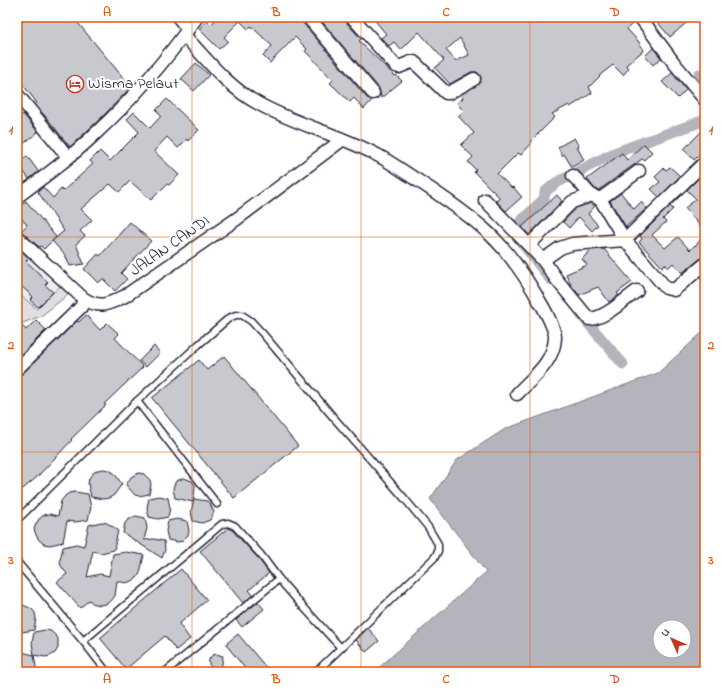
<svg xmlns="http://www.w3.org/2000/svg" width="722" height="689" viewBox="0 0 722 689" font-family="'Indie Flower',sans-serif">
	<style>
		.built { fill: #eeeef1 }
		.green { fill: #dfdfe2; stroke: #80808e }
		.water { fill: #b4b4bc; stroke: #7a7a88; fill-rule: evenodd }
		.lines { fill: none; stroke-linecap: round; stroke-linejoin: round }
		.canal { stroke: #b4b4bc; stroke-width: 11 }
		.building { fill: #c8c8cf; stroke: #22223b; fill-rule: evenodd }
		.service-casing { stroke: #22223b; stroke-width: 9 }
		.minor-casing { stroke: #22223b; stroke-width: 15 }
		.service { stroke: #fff; stroke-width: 6 }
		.minor { stroke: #fff; stroke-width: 12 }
		.grid { fill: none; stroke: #e8590c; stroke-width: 1; stroke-opacity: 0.55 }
		.labels { text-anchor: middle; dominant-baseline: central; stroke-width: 4; stroke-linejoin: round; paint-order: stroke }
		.poi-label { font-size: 16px; fill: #22223b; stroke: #fff; text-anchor: start }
		.street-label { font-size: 16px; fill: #22223b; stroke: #fff }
		.neatline { fill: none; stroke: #e8590c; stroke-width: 1.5 }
		.grid-label { font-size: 13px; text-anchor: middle; font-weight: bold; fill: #e8590c }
	</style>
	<rect width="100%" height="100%" fill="#fff"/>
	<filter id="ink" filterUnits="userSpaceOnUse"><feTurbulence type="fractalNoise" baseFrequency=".025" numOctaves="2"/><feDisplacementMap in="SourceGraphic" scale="8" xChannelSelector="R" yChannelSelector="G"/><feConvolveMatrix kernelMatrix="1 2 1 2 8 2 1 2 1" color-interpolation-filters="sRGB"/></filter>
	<g filter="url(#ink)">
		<polygon class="built" points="25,247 73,292 40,318 17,327 17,325 41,316 71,292 63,284 37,310 17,292 17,282 33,297 30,300 38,307 52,292 45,285 47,282 41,276 39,279 30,271 33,267 27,262 24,265 17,259 17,254"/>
		<polygon class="green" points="63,283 71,292 41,316 17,325 17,292 37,309"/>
		<path class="water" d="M705,330V672H374L486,572L430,499L457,460L505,429L658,373ZM660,627H684V651H660Z"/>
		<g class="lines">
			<g class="canal">
				<polyline points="699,74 705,80"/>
				<polyline points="550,279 512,230 544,199 545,192 556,183 614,153 705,120"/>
				<polyline points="581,315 623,364"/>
			</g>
		</g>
		<g class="building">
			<polygon points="28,17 73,17 131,87 104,115 70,147 50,122 35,104 37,103 17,77 17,26"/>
			<polygon points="219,17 301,17 302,22 367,98 372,100 364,109 354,98 350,102 330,83 333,80 305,51 307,49 295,37 270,63 263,56 272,46 251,26 248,29 240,21 224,37 228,41 219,49 199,29 207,20 211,24"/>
			<polygon points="318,17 345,17 346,22 361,39 359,41 395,76 396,75 402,81 381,98 379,88"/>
			<path d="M372,17H633L634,22L627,29L638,41L644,50L626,65L629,68L623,75L613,65L600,75V76L589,87L592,93L570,107L569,105L552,114L555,117L530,142L532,143L521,155L518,153L497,174L512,188L513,187L522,197L506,211L496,201L500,198L474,172L476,170L468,162L473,157L461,145L474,133L458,116L464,111L457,104L463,98L460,95L480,83L481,79L480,75L477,72H471L450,84L435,68L444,60L419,32L401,50L394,42L389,46L381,38L386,34ZM460,38L469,55L456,61L446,50Z"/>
			<polygon points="653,17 693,17 670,37"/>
			<polygon points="653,48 661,58 653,65 645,56"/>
			<polygon points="196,63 209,75 194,91 181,79"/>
			<polygon points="672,73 686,90 678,98 662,82"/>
			<polygon points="167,99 199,130 188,141 187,139 178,148 167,137 154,151 179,175 169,185 167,184 151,200 130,181 119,192 110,184 81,209 92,220 80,231 85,236 76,244 84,264 70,266 65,255 52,241 44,249 41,246 39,247 21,231 27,225 17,213 17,209 26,201 56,237 52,241 64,231 38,192 43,187 53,198 61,189 63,191 93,164 90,161 100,151 110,161 139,132 127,119 134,112 150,128 161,116 156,110"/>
			<polygon points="23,114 38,132 17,149 17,119"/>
			<polygon points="705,128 705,149 694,160 684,149"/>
			<polygon points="574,138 579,146 577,147 584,160 572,167 564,154 562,156 558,147"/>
			<polygon points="644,144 652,152 644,160 642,159 599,190 595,189 587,179 622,153 627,160"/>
			<polygon points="27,156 38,171 38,172 29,179 17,162"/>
			<polygon points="670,167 680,176 659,197 651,189 660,182 655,177 664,168 666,170"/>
			<polygon points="705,172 705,232 685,208 696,199 687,190"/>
			<polygon points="621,193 634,209 641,202 647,208 626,227 610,201"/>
			<polygon points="557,195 562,201 529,235 522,227"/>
			<polygon points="591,203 595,206 588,214 598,225 592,231 579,217 569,228 563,222 576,208"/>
			<polygon points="670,206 673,209 663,219 666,222 652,235 665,248 678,237 690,250 695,245 695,246 705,235 705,255 682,273 673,263 668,268 665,264 662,267 639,242 642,239 640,236"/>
			<polygon points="130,222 151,241 121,273 127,279 115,291 103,279 98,283 84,269 98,254 100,256"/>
			<polygon points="17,247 29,258 26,261 48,282 45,285 53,292 38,307 30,300 33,297 17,282"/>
			<polygon points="604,249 632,282 617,293 619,295 609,302 598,287 579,295 571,285 566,274 587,265 582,259 591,250"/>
			<polygon points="86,315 100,330 107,323 119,334 115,338 143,367 104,404 106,405 71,439 72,440 37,477 17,494 17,376 22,374 77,321 79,322"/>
			<polygon points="36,320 46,330 17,359 17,330 22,325 26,330"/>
			<polygon points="154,346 160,353 146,367 139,361"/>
			<polygon points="224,356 298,446 234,498 152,398 199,360 207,370"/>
			<polygon points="103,469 109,470 114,473 122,484 114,495 109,498 103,499 91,497 88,484 89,478 93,473 98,470"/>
			<polygon points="139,473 144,474 150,480 151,485 149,494 139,496 135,495 126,485 131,477"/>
			<polygon points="184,478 192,481 195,485 195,489 193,502 175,498 173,489 174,485 176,481"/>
			<polygon points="75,492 88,494 91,507 88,520 75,522 67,521 63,542 50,545 44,544 39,540 36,535 34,529 36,524 39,519 44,515 50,514 58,516 61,501 65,496 69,493"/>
			<polygon points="159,496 168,498 170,508 168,517 158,519 149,517 147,508 149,498"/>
			<polygon points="194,499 207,501 210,504 214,512 210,520 202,523 193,521 191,512"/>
			<polygon points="136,516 145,518 147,528 144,540 154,539 164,541 165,550 162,558 123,533 125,523 128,520"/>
			<polygon points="177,519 187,521 189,531 188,535 182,541 177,542 168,540 166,531 168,521"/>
			<polygon points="101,522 107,523 118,530 114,550 101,553 93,551 87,577 100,574 109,576 113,554 126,552 144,555 140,573 137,578 132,581 126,583 117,581 115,596 111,601 106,604 100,605 94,604 89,600 80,608 57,582 67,574 61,566 60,560 63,547 76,544 84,546 89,525"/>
			<polygon points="228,528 232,530 258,558 269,573 249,590 253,595 243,603 200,551"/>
			<polygon points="181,569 207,600 179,624 190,639 176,650 165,636 126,669 100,638"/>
			<polygon points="258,602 264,609 242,627 236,620"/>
			<polygon points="23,605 32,609 35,613 36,618 34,630 22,632 17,631 17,606"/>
			<polygon points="368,628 379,641 366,652 356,640"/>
			<polygon points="45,630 51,631 58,638 58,648 55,653 50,656 45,657 34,655 32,643 34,632"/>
			<polygon points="238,634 270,672 248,672 227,646 227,643"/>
			<polygon points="22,652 34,655 36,666 35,672 17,672 17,654"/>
			<polygon points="216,654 223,656 221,672 214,672 209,664 209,659 213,655"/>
		</g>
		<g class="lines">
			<defs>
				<g id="service">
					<polyline points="137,401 217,504"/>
					<polyline points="17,520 137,401 198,345 229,318 236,315 242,315 251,321 263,334 334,418 405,499 428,527 438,544 438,551 435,557 316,672"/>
					<polyline points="17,562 83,641 107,672"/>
					<polyline points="83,641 222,524 228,523 235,526 261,555 279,579"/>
					<polyline points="165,672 279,579 298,601 341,648"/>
				</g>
				<g id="minor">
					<polyline points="178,17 188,29"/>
					<polyline points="308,17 373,93"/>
					<polyline points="352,17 396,66 399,67 411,62 414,62 446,93 449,93 474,79"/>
					<polyline points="640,17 674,63 705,100"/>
					<path d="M184,35C207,60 229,88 259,104C297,125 341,135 379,156C392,163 404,172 417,180C440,195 462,210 483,228C505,247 526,277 540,302C544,308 556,331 555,338C554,362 532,378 517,394"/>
					<polyline points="17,94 68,157"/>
					<path d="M573,176C581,183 584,188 591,195"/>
					<path d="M17,197C44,177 71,157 95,134C133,99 167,59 197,17"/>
					<polyline points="600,199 639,171"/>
					<polyline points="485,200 543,260 560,248 572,244 625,240 705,162"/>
					<path d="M17,237L84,299C101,309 109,304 125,296L238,218L342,140"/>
					<polyline points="529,245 572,202 591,195 600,199 625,240 666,288 674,290 705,264"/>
					<path d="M543,260L557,280L589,319C604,319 624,300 637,291"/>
					<polyline points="17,369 81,307 84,299"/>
				</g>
			</defs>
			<use href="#service" class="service-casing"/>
			<use href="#minor" class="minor-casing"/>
			<use href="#service" class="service"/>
			<use href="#minor" class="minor"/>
		</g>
	</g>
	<path class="grid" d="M192,17V672M361,17V672M530,17V672M17,237H705M17,452H705"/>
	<defs>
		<symbol id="hotel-ring" viewBox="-11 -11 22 22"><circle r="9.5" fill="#fff" stroke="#c8321e" stroke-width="1.5"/><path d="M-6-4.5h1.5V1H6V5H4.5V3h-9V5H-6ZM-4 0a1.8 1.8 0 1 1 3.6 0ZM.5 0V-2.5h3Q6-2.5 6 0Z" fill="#c8321e"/></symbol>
	</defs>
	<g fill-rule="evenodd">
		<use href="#hotel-ring" x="65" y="74" width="20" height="20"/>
	</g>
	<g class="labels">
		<g class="poi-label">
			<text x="88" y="84">Wisma Pelaut</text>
		</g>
		<g class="street-label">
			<text transform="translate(170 246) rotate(-35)">JALAN CANDI</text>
		</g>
	</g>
	<rect width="722" height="689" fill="none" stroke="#fff" stroke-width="44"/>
	<g transform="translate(672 639) rotate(315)"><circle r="19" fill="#ffffff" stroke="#a7a7b1"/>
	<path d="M0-3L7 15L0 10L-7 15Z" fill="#c8321e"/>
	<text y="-6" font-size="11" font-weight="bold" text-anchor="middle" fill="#22223b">U</text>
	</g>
	<rect x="22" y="22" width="678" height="645" class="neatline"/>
	<g class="grid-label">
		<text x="107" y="16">A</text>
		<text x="276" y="16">B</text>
		<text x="446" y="16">C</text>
		<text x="615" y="16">D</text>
		<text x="11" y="134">1</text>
		<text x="711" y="134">1</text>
		<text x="11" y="349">2</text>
		<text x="711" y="349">2</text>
		<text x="11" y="564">3</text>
		<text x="711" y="564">3</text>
		<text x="107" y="683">A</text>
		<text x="276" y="683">B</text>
		<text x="446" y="683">C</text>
		<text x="615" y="683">D</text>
	</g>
</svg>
